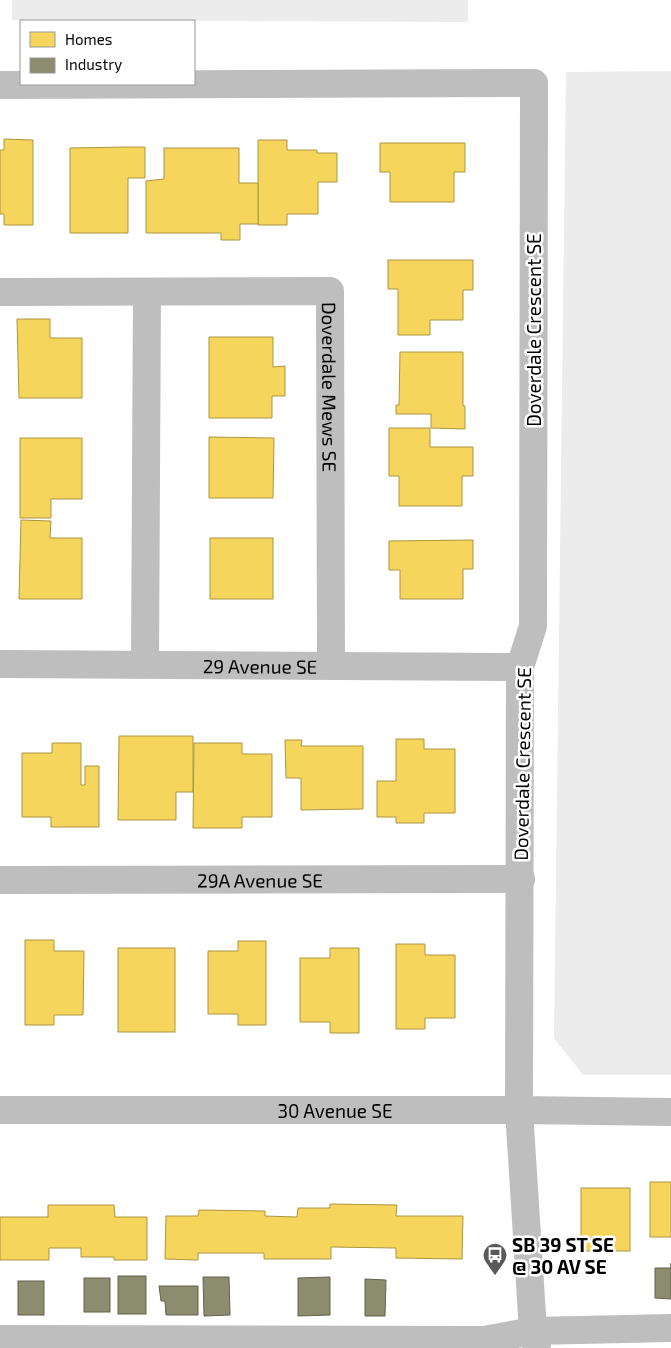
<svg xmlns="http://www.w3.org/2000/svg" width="671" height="1348" viewBox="0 0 671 1348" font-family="'Exo 2',sans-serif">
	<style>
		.green { fill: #ececec }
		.homes { fill: #f6d55c; stroke: #ac9540 }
		.industry { fill: #8c8c6e; stroke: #62624d }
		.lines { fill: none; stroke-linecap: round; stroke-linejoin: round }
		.minor { stroke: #bebebe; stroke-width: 28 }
		.labels { text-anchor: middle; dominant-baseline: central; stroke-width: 5; stroke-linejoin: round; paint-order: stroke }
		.street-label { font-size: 19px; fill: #000; stroke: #fff }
		.poi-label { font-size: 19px; font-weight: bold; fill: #000; stroke: #fff; text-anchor: start }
	</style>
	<rect width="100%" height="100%" fill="#fff"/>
	<g class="green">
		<polygon points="12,0 468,0 468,22 12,20"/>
		<polygon points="671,71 671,1075 583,1075 554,1038 566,72"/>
	</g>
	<g class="homes">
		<polygon points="4,139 33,140 33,225 4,225 4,214 0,214 0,150 4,150"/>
		<polygon points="258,140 287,140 287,150 317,150 317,153 337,153 337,182 318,182 318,214 287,214 287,225 258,225"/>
		<polygon points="380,143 465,143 465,172 454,172 454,202 390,202 390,172 380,172"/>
		<polygon points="128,147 145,147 145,178 128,178 128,233 70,233 70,148"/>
		<polygon points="164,148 239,148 239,183 258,183 258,224 240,224 240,240 221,240 221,233 146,233 146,181 164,179"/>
		<polygon points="388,260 473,260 473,290 463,290 463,320 430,320 430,335 398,335 398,289 388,289"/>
		<polygon points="17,319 50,319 50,338 82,338 82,398 19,398"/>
		<polygon points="209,337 273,337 273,367 285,366 285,396 272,396 272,418 209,418"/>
		<polygon points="400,352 463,352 463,406 465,406 465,429 431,428 431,414 396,414 396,405 399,405"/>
		<polygon points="389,428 430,428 430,447 473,447 473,476 462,476 462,506 399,506 399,476 389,476"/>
		<polygon points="209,437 274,438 273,498 209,498"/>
		<polygon points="20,438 82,438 82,499 51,499 51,518 20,518"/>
		<polygon points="21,520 51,521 50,538 82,538 82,599 19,599"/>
		<rect x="210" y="538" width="63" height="61"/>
		<polygon points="473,540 473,569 463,569 463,599 400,599 400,570 389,570 389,541"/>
		<polygon points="119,736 193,736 193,792 176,792 176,820 118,820"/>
		<polygon points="396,739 424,739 424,749 455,749 455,813 424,813 424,823 396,823 396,817 377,817 377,781 396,781"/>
		<polygon points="285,740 302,740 301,746 363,746 363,809 301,810 301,778 286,778"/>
		<polygon points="52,743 81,743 81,785 85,785 85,766 99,766 99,827 51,827 51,817 22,817 22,753 52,753"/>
		<polygon points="194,743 242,743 242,754 272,754 272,817 242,817 242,828 193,828"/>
		<polygon points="25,940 54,940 54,951 84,951 83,1015 54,1015 54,1025 25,1025"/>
		<polygon points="238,941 266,941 266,1025 238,1025 238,1014 208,1014 208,951 238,951"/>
		<polygon points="396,944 425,944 425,955 455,955 455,1018 425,1018 425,1029 396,1029"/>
		<rect x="118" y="948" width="57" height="84"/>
		<polygon points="330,948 359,948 359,1033 330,1033 330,1022 300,1022 300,958 330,958"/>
		<rect x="650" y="1182" width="21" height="55"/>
		<rect x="581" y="1188" width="49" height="63"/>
		<polygon points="330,1204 397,1205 396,1216 463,1216 462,1259 396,1258 396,1248 331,1247 331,1259 264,1259 264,1253 198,1253 198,1260 165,1259 166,1216 198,1216 199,1210 265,1211 265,1216 297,1217 298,1208 330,1208"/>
		<polygon points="48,1205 114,1205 115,1217 147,1217 147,1260 114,1260 114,1257 81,1257 81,1248 49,1248 49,1260 0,1260 0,1217 48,1217"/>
	</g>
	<g class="industry">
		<polygon points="671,1263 671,1299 655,1298 655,1268 671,1268"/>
		<rect x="118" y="1276" width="28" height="38"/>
		<polygon points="203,1277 229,1277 230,1315 204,1316"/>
		<polygon points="330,1277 330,1315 298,1316 298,1278"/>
		<rect x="84" y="1278" width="26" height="34"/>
		<polygon points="365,1279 386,1280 385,1316 365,1316"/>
		<rect x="18" y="1281" width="26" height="34"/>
		<polygon points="159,1286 198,1286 198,1315 166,1315 165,1301 161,1301"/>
	</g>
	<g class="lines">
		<g class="minor">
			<polyline points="0,85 534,83 533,626 520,667 519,1110 533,1331 537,1348"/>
			<path id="s1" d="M0,292L330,291L331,665"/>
			<path id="s2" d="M0,664L520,667"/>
			<polyline points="145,664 147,292"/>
			<path id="s3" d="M0,880L521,879"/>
			<path id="s4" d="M0,1110H519L671,1112"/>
			<polyline points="0,1339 484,1340 533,1331 671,1328"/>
		</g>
	</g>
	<defs>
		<symbol id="bus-pin" viewBox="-11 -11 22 30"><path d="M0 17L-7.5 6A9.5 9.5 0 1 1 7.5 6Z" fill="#595959" stroke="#fff"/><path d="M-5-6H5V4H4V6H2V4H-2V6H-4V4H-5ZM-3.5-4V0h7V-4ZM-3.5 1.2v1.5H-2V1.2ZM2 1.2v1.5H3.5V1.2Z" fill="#fff"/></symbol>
	</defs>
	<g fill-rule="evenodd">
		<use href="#bus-pin" x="481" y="1241" width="28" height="38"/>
	</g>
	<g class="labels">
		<g class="street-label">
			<text transform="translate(533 330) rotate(-90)">Doverdale Crescent SE</text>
			<text stroke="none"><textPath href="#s1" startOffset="426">Doverdale Mews SE</textPath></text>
			<text stroke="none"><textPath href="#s2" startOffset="260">29 Avenue SE</textPath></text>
			<text transform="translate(522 764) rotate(-89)">Doverdale Crescent SE</text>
			<text stroke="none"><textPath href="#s3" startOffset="260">29A Avenue SE</textPath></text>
			<text stroke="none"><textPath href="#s4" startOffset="335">30 Avenue SE</textPath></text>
		</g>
		<g class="poi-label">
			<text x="512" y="1244">SB 39 ST SE<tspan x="512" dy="22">@ 30 AV SE</tspan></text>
		</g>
	</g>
	<rect x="20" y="20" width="175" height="65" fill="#ffffff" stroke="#999999"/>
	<rect x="30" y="32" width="25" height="15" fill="#f6d55c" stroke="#999999"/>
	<text x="65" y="45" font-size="15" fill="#000000">Homes</text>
	<rect x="30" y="58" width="25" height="15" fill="#8c8c6e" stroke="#999999"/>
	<text x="65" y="70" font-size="15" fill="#000000">Industry</text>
</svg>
